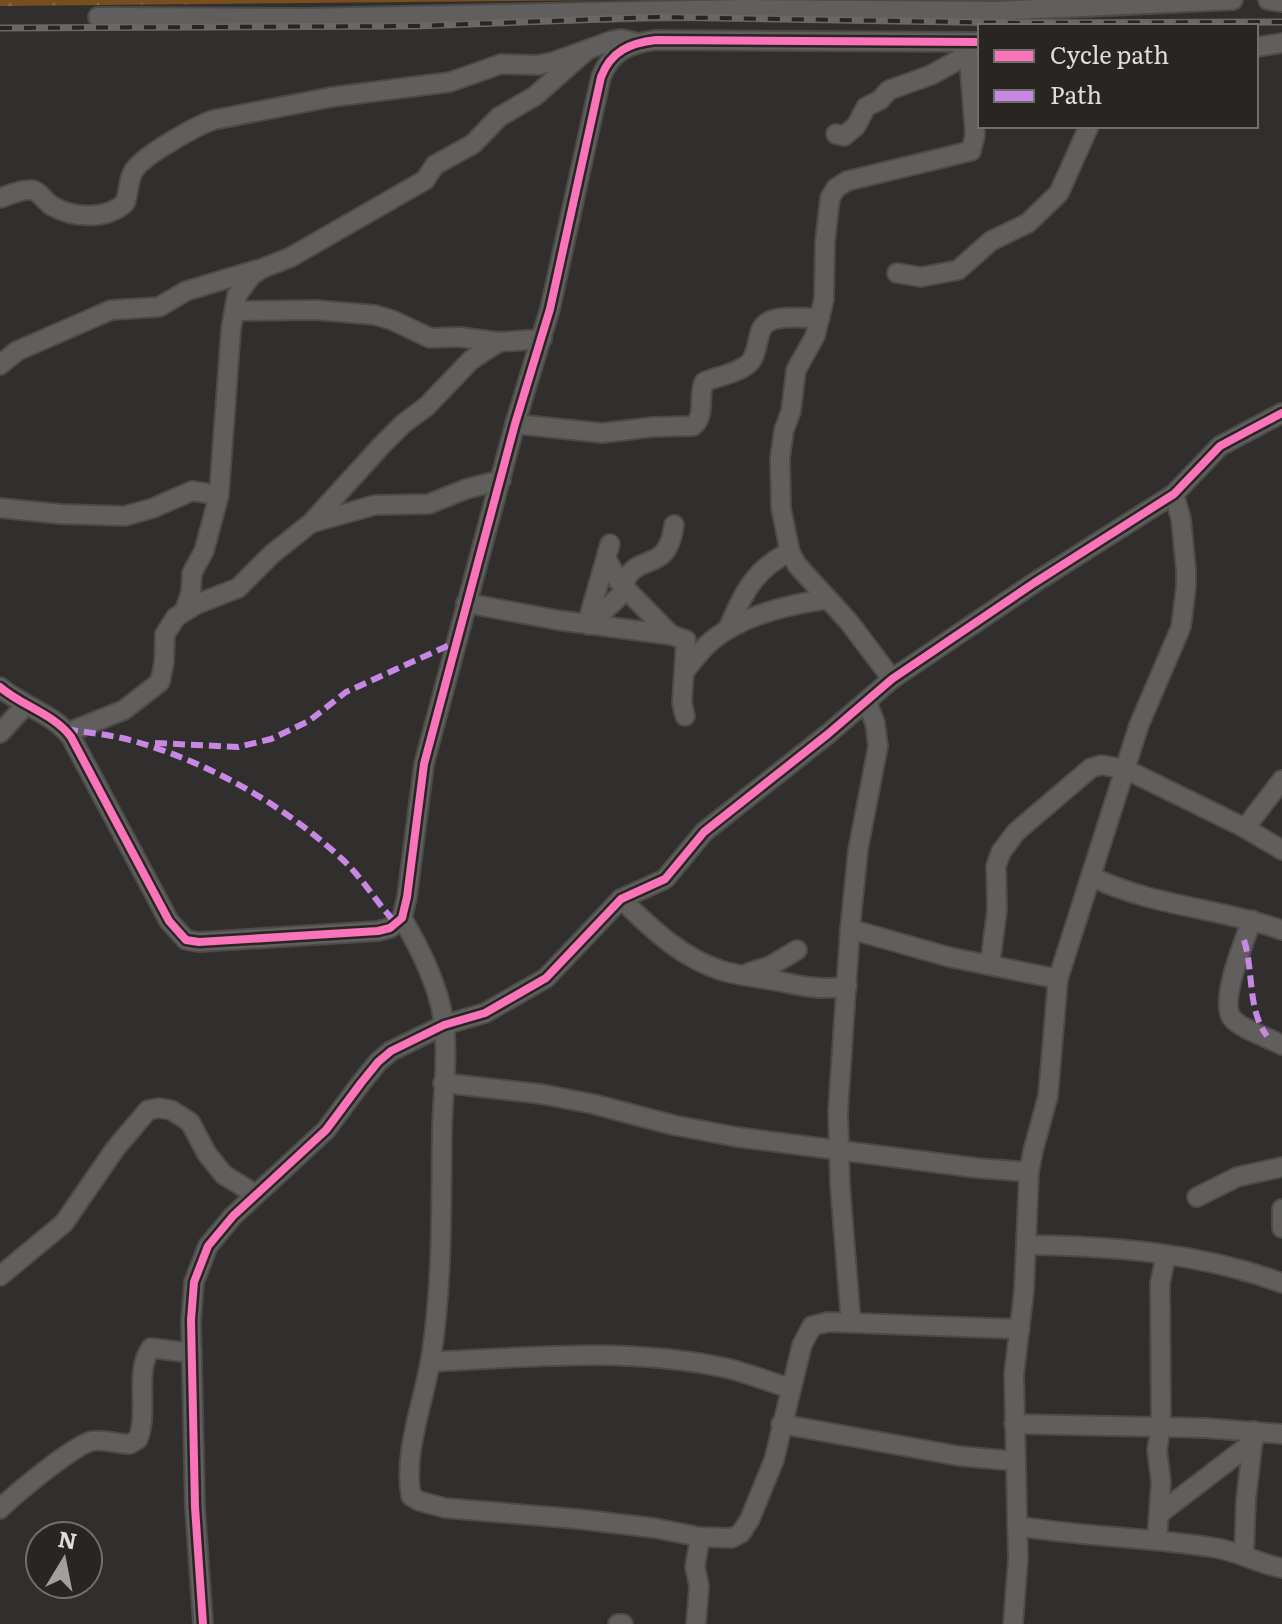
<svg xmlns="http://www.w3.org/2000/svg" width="1282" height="1624" viewBox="0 0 1282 1624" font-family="Literata,serif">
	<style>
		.forest { fill: url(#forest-firs) }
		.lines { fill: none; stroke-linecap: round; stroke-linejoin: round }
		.street-casing { stroke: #4c4b4a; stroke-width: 22 }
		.street { stroke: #605f5e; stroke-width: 18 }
		.rail-casing { stroke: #696867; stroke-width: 7 }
		.rail { stroke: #282522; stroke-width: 4; stroke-dasharray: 12; stroke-linecap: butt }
		.quiet { stroke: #c787e3; stroke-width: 6; stroke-dasharray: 12 6; stroke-linecap: butt }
		.cycleway-casing { stroke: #282522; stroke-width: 13 }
		.cycleway { stroke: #fb73b8; stroke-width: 8 }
	</style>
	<defs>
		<pattern id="forest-firs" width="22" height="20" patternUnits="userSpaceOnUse" patternTransform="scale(2)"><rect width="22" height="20" fill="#774e1d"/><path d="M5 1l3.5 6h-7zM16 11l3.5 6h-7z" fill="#8a673d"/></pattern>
	</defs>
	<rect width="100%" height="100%" fill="#312f2d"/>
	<polygon class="forest" points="0,0 616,0 0,6"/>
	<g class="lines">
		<defs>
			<g id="street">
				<polyline points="1268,0 1282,2"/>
				<polyline points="98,17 304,18 746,9 997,11 1233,0"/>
				<polyline points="1256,47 1282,43"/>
				<polyline points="836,134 844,136 856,126 866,107 880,100 889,90 931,75 969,54"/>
				<path d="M0,198C9,195 22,189 31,190C40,191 44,201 52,206C73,218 106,220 125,203C129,193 128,181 133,172C140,157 196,126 213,120L332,97L450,82L501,64L538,65L553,62L611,41L621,39L634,42"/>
				<polyline points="897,273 921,277 958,270 991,241 1028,223 1059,193 1089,126"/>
				<polyline points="234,311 316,310 375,315 392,320 430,338 459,337 499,342"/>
				<polyline points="0,365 17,351 111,310 159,307 186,291 256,270"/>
				<path d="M515,424L602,433L653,427L693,426C706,416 698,396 704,382C718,376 741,373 751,361C757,353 757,340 761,330C768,312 804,319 820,318"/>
				<polyline points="0,508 60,514 125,516 153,508 192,491 219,495"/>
				<polyline points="313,521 382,445 403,424 427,406 471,360 499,342 542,339"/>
				<polyline points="607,560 619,582 671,635"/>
				<path d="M623,587C635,548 667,578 674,525"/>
				<polyline points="466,603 557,620 671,635 686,640 682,703 685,716"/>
				<polyline points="185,610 191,592 192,573 204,551 219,495 231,329 237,295 251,276 261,269 291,257 425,180 435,165 473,144 499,117 535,96 587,50"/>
				<polyline points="587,624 610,544"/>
				<polyline points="589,625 626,590"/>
				<path d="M728,629C742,595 755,568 790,552"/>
				<path d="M685,671C694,659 703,647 715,638C745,615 791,604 828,599"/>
				<polyline points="892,679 849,622 797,565 790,552 781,508 780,458 784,430 791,411 796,370 815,336 824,299 825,242 830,198 836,188 847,181 971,151 975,135 969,58 980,43"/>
				<path d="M0,687C22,706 54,714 71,737L169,921L186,940L199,942L378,931L390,928L402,918L407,897L424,764L515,424L550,309L601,77C611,51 630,43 656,40L980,42"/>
				<polyline points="74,730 124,710 160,682 164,663 165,634 176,617 197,604 238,588 272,554 311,523 375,505 429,504 466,489 501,480"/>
				<polyline points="0,733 26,705"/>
				<polyline points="1245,828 1282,780"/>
				<path d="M1092,877C1152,906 1219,908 1282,930"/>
				<path d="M621,899C652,929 681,958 723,971C741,976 760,978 778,981C800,986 824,991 847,986"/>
				<path d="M402,918C421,950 440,988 444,1025C448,1058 443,1095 442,1128C441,1205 443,1282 431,1358C424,1401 403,1453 411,1496L419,1501L445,1508L578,1519L654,1528L700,1537L732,1538L741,1533L750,1519L774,1460L802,1345L812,1326L828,1322L1020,1329"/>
				<path d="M1252,920C1245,939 1219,1001 1232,1018C1239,1028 1269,1038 1282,1045"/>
				<polyline points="850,929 949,957 1058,979"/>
				<polyline points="990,964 997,910 996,866 1001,852 1016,832 1091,768 1101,765 1125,769 1245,828 1282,850"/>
				<polyline points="748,973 770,966 797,950"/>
				<polyline points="443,1083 541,1094 593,1104 673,1125 737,1137 977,1168 1029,1172"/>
				<polyline points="1197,1197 1237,1177 1282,1167"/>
				<polyline points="1282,1209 1282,1228"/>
				<path d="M1027,1245C1113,1246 1201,1253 1282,1283"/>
				<polyline points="0,1276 64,1223 115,1149 148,1110 159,1108 171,1110 190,1122 207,1154 224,1175 255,1194"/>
				<polyline points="851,1323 840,1185 838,1111 850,929 858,850 878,746 875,723 867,702"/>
				<path d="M430,1362C528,1357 629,1347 726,1368C748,1373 769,1382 790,1388"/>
				<polyline points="781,1424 959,1456 1015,1461"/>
				<polyline points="1014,1424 1206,1428 1282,1434"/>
				<path d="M0,1509C15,1494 74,1445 92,1441C104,1439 118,1444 130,1444L138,1439C149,1410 134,1371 151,1348L192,1353"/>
				<polyline points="1159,1514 1253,1442"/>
				<path d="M1017,1526C1084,1537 1150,1537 1216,1548C1240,1552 1259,1564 1282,1568"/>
				<polyline points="1157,1540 1161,1482 1157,1450 1161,1426 1160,1283 1166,1256"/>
				<polyline points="1244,1554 1246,1499 1254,1431"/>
				<polyline points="203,1624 195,1507 191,1320 194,1282 208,1246 233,1216 326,1130 361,1083 378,1062 391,1051 444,1025 485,1013 546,978 621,899 665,879 704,832 828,734 892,679 1034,583 1174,494 1220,446 1282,413"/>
				<polyline points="618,1624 623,1624"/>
				<polyline points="696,1624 699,1586 695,1567 700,1537"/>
				<polyline points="1013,1624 1018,1559 1014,1374 1024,1291 1029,1172 1033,1151 1048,1096 1058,979 1139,725 1181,627 1186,587 1186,570 1181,519 1174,494"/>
			</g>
		</defs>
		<use href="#street" class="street-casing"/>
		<use href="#street" class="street"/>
		<defs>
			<polyline id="rail" points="0,28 416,26 657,17 1021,23 1282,22"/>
		</defs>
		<use href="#rail" class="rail-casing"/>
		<use href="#rail" class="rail"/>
		<g class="quiet">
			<path d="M66,729C90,733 114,735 137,742C212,764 285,806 342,859C363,878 377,904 397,924"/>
			<polyline points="155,743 238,747 271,739 309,721 346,692 456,642"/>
			<path d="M1244,940C1254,972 1247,1009 1267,1036"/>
		</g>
		<defs>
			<g id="cycleway">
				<path d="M0,687C22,706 54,714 71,737L169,921L186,940L199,942L378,931L390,928L402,918L407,897L424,764L515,424L550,309L601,77C611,51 630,43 656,40L980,42"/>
				<polyline points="203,1624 195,1507 191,1320 194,1282 208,1246 233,1216 326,1130 361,1083 378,1062 391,1051 444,1025 485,1013 546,978 621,899 665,879 704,832 828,734 892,679 1034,583 1174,494 1220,446 1282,413"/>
			</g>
		</defs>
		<use href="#cycleway" class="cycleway-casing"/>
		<use href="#cycleway" class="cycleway"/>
	</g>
	<rect x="978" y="24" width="280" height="104" fill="#282522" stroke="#716e6c" stroke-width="2"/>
	<rect x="994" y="50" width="40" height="12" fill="#fb73b8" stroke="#716e6c" stroke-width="2"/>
	<text x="1050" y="64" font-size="24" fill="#dfdcdb">Cycle path</text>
	<rect x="994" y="90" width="40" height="12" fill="#c787e3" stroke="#716e6c" stroke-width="2"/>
	<text x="1050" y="104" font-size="24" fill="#dfdcdb">Path</text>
	<g transform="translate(64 1560) rotate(10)"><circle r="38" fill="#282522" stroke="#716e6c" stroke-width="2"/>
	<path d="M0-6L14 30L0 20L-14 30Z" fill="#a29f9e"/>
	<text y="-12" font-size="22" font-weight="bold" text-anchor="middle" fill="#dfdcdb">N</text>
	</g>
</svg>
